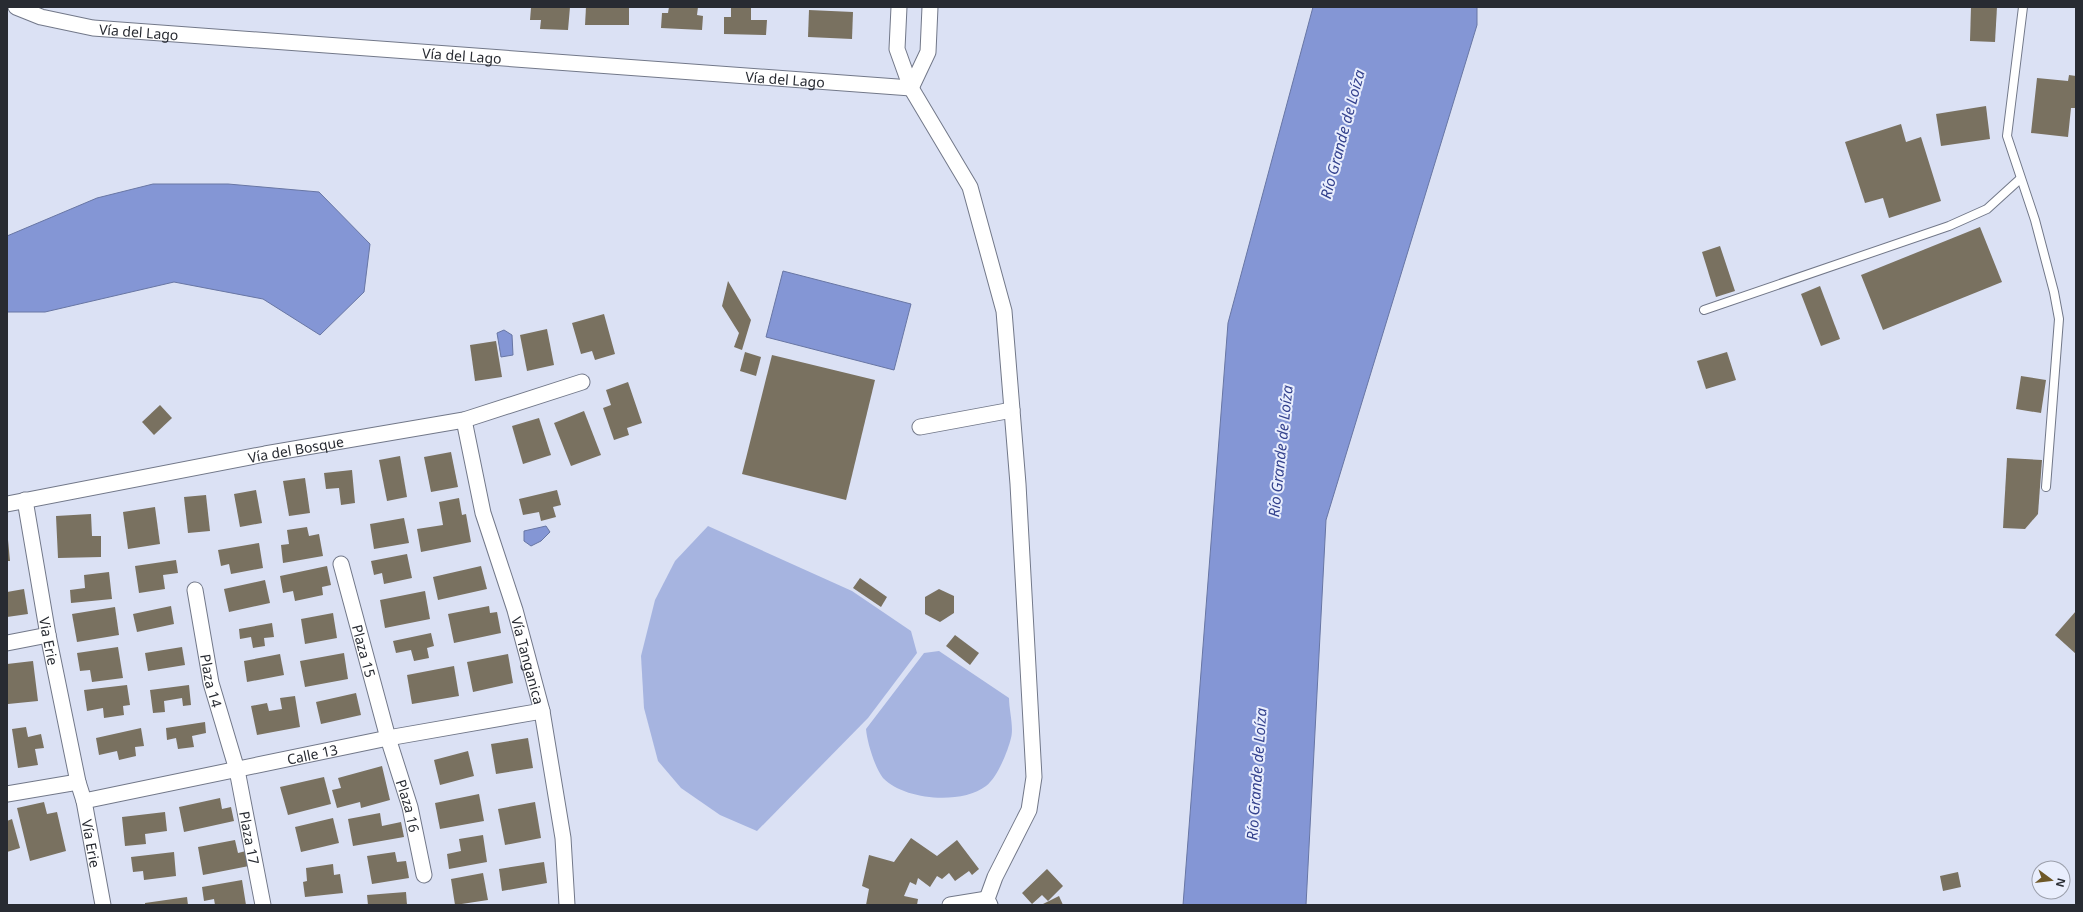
<svg xmlns="http://www.w3.org/2000/svg" width="2083" height="912" viewBox="0 0 2083 912" font-family="'Noto Sans',sans-serif">
	<style>
		.green { fill: #a6b4e0 }
		.water { fill: #8496d5; stroke: #6876a4 }
		.building { fill: #797160 }
		.lines { fill: none; stroke-linecap: round; stroke-linejoin: round }
		.service-casing { stroke: #727889; stroke-width: 10 }
		.minor-casing { stroke: #727889; stroke-width: 17 }
		.service { stroke: #fff; stroke-width: 8 }
		.minor { stroke: #fff; stroke-width: 15 }
		.labels { text-anchor: middle; dominant-baseline: central; stroke-width: 4; stroke-linejoin: round; paint-order: stroke }
		.street-label { font-size: 14px; fill: #282b32; stroke: #e9eefd }
		.water-label { font-size: 15px; font-style: italic; fill: #33418d; stroke: #e9eefd }
	</style>
	<rect width="100%" height="100%" fill="#dbe1f4"/>
	<g class="green">
		<polygon points="708,526 852,591 911,631 917,653 868,718 757,831 720,815 681,788 658,761 644,708 641,656 655,600 675,561"/>
		<path d="M939,651L1009,698C1009,710 1014,727 1011,738C1008,751 997,778 986,786C961,805 904,800 883,778C875,768 867,742 866,729L924,653Z"/>
	</g>
	<g class="water">
		<polygon points="1313,7 1477,7 1477,25 1326,520 1306,905 1183,905 1228,323"/>
		<polygon points="153,184 228,184 319,192 370,244 364,292 320,335 263,299 174,282 45,312 7,312 7,236 97,198"/>
		<polygon points="783,271 911,304 894,370 766,337"/>
		<polygon points="504,330 512,335 513,355 501,357 497,333"/>
		<polygon points="546,526 550,532 541,541 531,546 524,541 524,531"/>
	</g>
	<g class="building">
		<polygon points="526,7 570,7 568,30 540,29 541,20 530,20 531,8"/>
		<polygon points="586,7 629,8 629,25 585,25"/>
		<polygon points="669,7 698,7 697,15 703,16 702,30 661,28 662,13 668,13"/>
		<polygon points="731,7 751,7 751,20 767,20 766,35 724,34 724,17 731,17"/>
		<polygon points="1971,7 1997,7 1995,42 1970,41"/>
		<polygon points="809,10 853,12 852,39 808,37"/>
		<polygon points="2069,75 2076,76 2076,108 2071,108 2068,137 2031,133 2037,78 2068,81"/>
		<polygon points="1986,106 1990,139 1941,146 1936,114"/>
		<polygon points="1901,124 1906,142 1921,137 1941,201 1889,218 1883,198 1865,203 1845,142"/>
		<polygon points="1980,227 2002,282 1883,330 1861,275"/>
		<polygon points="1720,246 1735,291 1716,297 1702,252"/>
		<polygon points="728,281 751,320 742,350 734,347 739,333 722,306"/>
		<polygon points="1820,286 1840,339 1821,346 1801,294"/>
		<polygon points="604,314 615,354 595,360 592,351 581,354 572,323"/>
		<polygon points="547,329 554,365 527,371 520,335"/>
		<polygon points="496,341 502,377 475,381 470,345"/>
		<polygon points="745,352 761,357 756,376 740,371"/>
		<polygon points="1727,352 1736,380 1706,389 1697,361"/>
		<polygon points="772,355 875,380 846,500 742,474"/>
		<polygon points="2021,376 2046,380 2041,413 2016,409"/>
		<polygon points="628,382 642,423 627,428 629,435 614,440 603,408 611,405 606,390"/>
		<polygon points="160,405 172,418 154,435 142,422"/>
		<polygon points="584,411 601,455 571,466 554,423"/>
		<polygon points="539,418 551,455 523,464 512,426"/>
		<polygon points="451,452 458,487 431,492 424,457"/>
		<polygon points="400,456 407,497 387,501 379,460"/>
		<polygon points="2007,458 2042,460 2038,514 2025,529 2003,528"/>
		<polygon points="352,470 355,503 341,505 339,488 326,489 324,473"/>
		<polygon points="305,478 310,513 289,516 283,481"/>
		<polygon points="256,490 262,523 240,527 234,494"/>
		<polygon points="557,490 561,505 553,507 556,517 541,521 539,512 523,515 519,499"/>
		<polygon points="206,495 210,531 188,533 184,497"/>
		<polygon points="459,498 462,515 466,514 471,542 421,552 417,529 443,525 439,502"/>
		<polygon points="155,507 160,544 128,549 123,512"/>
		<polygon points="91,514 92,536 101,536 101,557 58,558 56,516"/>
		<polygon points="404,518 409,543 374,549 370,524"/>
		<polygon points="307,527 309,536 319,534 323,556 283,563 281,545 289,544 287,530"/>
		<polygon points="8,540 10,561 7,561 7,541"/>
		<polygon points="259,543 263,568 231,574 229,564 221,566 218,550"/>
		<polygon points="407,554 412,578 384,584 382,573 374,575 371,561"/>
		<polygon points="176,560 178,573 163,575 165,589 139,593 135,566"/>
		<polygon points="327,566 331,585 322,587 323,595 295,601 293,591 283,593 280,576"/>
		<polygon points="481,566 487,589 438,600 433,577"/>
		<polygon points="109,572 112,599 71,603 70,590 85,588 84,575"/>
		<polygon points="860,578 887,597 881,607 853,588"/>
		<polygon points="265,580 270,603 229,612 224,589"/>
		<polygon points="24,589 28,614 7,617 7,592"/>
		<polygon points="939,589 954,596 954,613 940,622 925,614 925,597"/>
		<polygon points="425,591 430,619 385,628 380,600"/>
		<polygon points="171,606 174,624 137,632 133,614"/>
		<polygon points="489,606 490,613 497,612 501,633 454,643 448,614"/>
		<polygon points="115,607 119,635 77,642 72,614"/>
		<polygon points="2076,611 2076,654 2055,635"/>
		<polygon points="333,613 337,638 305,644 301,619"/>
		<polygon points="272,623 274,637 264,638 265,646 253,648 251,637 240,639 239,629"/>
		<polygon points="431,633 434,646 427,648 429,658 414,661 411,650 396,653 393,641"/>
		<polygon points="955,635 979,653 970,665 946,646"/>
		<polygon points="118,647 123,678 92,682 90,670 80,671 77,653"/>
		<polygon points="182,647 185,665 148,671 145,653"/>
		<polygon points="344,653 348,679 305,687 300,661"/>
		<polygon points="280,654 284,675 247,682 244,661"/>
		<polygon points="508,654 513,683 473,692 467,662"/>
		<polygon points="33,661 38,701 8,704 7,664"/>
		<polygon points="454,666 459,696 412,704 407,675"/>
		<polygon points="127,685 130,705 123,706 124,715 104,718 103,708 87,711 84,690"/>
		<polygon points="189,685 191,705 183,706 182,698 164,701 165,712 153,713 150,690"/>
		<polygon points="356,693 361,715 321,724 316,702"/>
		<polygon points="295,696 300,727 257,735 251,706 267,703 269,711 282,709 280,698"/>
		<polygon points="205,722 206,733 192,736 194,747 178,749 176,738 167,740 166,728"/>
		<polygon points="26,727 28,737 41,734 44,748 35,749 38,765 18,768 12,729"/>
		<polygon points="141,728 144,746 135,747 136,756 119,760 117,751 99,755 96,738"/>
		<polygon points="528,738 533,768 496,774 491,744"/>
		<polygon points="468,751 474,776 440,785 434,760"/>
		<polygon points="382,766 390,800 361,808 360,802 337,808 332,790 341,788 338,778"/>
		<polygon points="324,777 331,804 288,815 280,787"/>
		<polygon points="479,794 484,821 440,829 435,803"/>
		<polygon points="220,798 222,809 231,807 234,821 184,832 179,807"/>
		<polygon points="44,802 47,814 57,812 66,851 30,861 17,808"/>
		<polygon points="535,802 541,838 505,845 498,809"/>
		<polygon points="165,812 167,831 145,834 146,844 125,846 122,817"/>
		<polygon points="380,813 382,826 401,822 404,837 353,846 348,819"/>
		<polygon points="333,818 339,843 301,852 295,827"/>
		<polygon points="12,819 20,848 7,852 7,821"/>
		<polygon points="483,835 487,862 449,869 447,854 461,851 459,839"/>
		<polygon points="911,838 937,856 957,840 979,869 972,875 969,871 955,881 949,873 942,879 937,876 930,887 918,878 916,885 910,882 904,896 918,899 917,905 866,905 869,889 862,886 869,855 894,862"/>
		<polygon points="235,840 238,853 246,851 249,866 203,875 198,847"/>
		<polygon points="174,852 176,876 144,880 143,871 133,872 131,857"/>
		<polygon points="395,852 397,862 406,861 409,878 372,884 367,856"/>
		<polygon points="544,862 547,883 502,891 499,869"/>
		<polygon points="333,864 334,875 340,874 343,893 305,897 303,882 307,881 306,868"/>
		<polygon points="1047,869 1063,886 1048,901 1042,895 1032,904 1022,893"/>
		<polygon points="1958,872 1961,887 1943,891 1940,876"/>
		<polygon points="483,873 488,900 455,905 451,879"/>
		<polygon points="242,880 246,905 215,905 214,899 204,901 202,887"/>
		<polygon points="406,892 407,905 368,905 367,895"/>
		<polygon points="1059,896 1063,905 1041,905"/>
		<polygon points="187,897 188,905 145,905 145,903"/>
	</g>
	<g class="lines">
		<defs>
			<g id="service">
				<polyline points="2023,7 2007,136 2035,220 2054,292 2059,319 2046,487"/>
				<polyline points="1704,310 1949,226 1987,209 2020,179"/>
			</g>
			<g id="minor">
				<path id="s1" d="M16,7L41,17L93,28L911,88"/>
				<polyline points="899,7 897,49 911,88 970,187 1004,311 1018,484 1034,777 1029,810 995,877 987,899 990,905"/>
				<polyline points="911,88 928,52 930,7"/>
				<path id="s2" d="M464,420L483,513L515,610L542,711L563,838L567,905"/>
				<polyline points="920,427 1012,410"/>
				<path id="s3" d="M25,500L48,635L78,782L84,801L103,905"/>
				<path id="s4" d="M7,504L265,454L464,420L582,382"/>
				<path id="s5" d="M341,564L388,738L410,807L424,875"/>
				<path id="s6" d="M195,590L211,683L237,770L263,905"/>
				<polyline points="7,643 48,635"/>
				<polyline points="7,794 78,782"/>
				<path id="s7" d="M84,801L388,738L542,711"/>
				<polyline points="950,905 987,899"/>
			</g>
		</defs>
		<use href="#service" class="service-casing"/>
		<use href="#minor" class="minor-casing"/>
		<use href="#service" class="service"/>
		<use href="#minor" class="minor"/>
	</g>
	<g class="labels">
		<g class="street-label">
			<text stroke="none"><textPath href="#s1" startOffset="126">Vía del Lago</textPath></text>
			<text stroke="none"><textPath href="#s1" startOffset="450">Vía del Lago</textPath></text>
			<text stroke="none"><textPath href="#s1" startOffset="774">Vía del Lago</textPath></text>
			<text stroke="none"><textPath href="#s4" startOffset="294">Vía del Bosque</textPath></text>
			<text stroke="none"><textPath href="#s3" startOffset="143">Via Erie</textPath></text>
			<text stroke="none"><textPath href="#s5" startOffset="90">Plaza 15</textPath></text>
			<text stroke="none"><textPath href="#s2" startOffset="249">Vía Tanganica</textPath></text>
			<text stroke="none"><textPath href="#s6" startOffset="92">Plaza 14</textPath></text>
			<text stroke="none"><textPath href="#s7" startOffset="233">Calle 13</textPath></text>
			<text stroke="none"><textPath href="#s5" startOffset="251">Plaza 16</textPath></text>
			<text stroke="none"><textPath href="#s6" startOffset="254">Plaza 17</textPath></text>
			<text stroke="none"><textPath href="#s3" startOffset="350">Vía Erie</textPath></text>
		</g>
		<g class="water-label">
			<text transform="translate(1342 134) rotate(-75)">Río Grande de Loíza</text>
			<text transform="translate(1280 451) rotate(-84)">Río Grande de Loíza</text>
			<text transform="translate(1256 774) rotate(-86)">Río Grande de Loíza</text>
		</g>
	</g>
	<rect width="2083" height="912" fill="none" stroke="#282b32" stroke-width="16"/>
	<g transform="translate(2051 880) rotate(105)"><circle r="19" fill="#e9eefd" stroke="#9ca0ac"/>
	<path d="M0-3L7 15L0 10L-7 15Z" fill="#6e5828"/>
	<text y="-6" font-size="11" font-weight="bold" text-anchor="middle" fill="#282b32">N</text>
	</g>
</svg>
